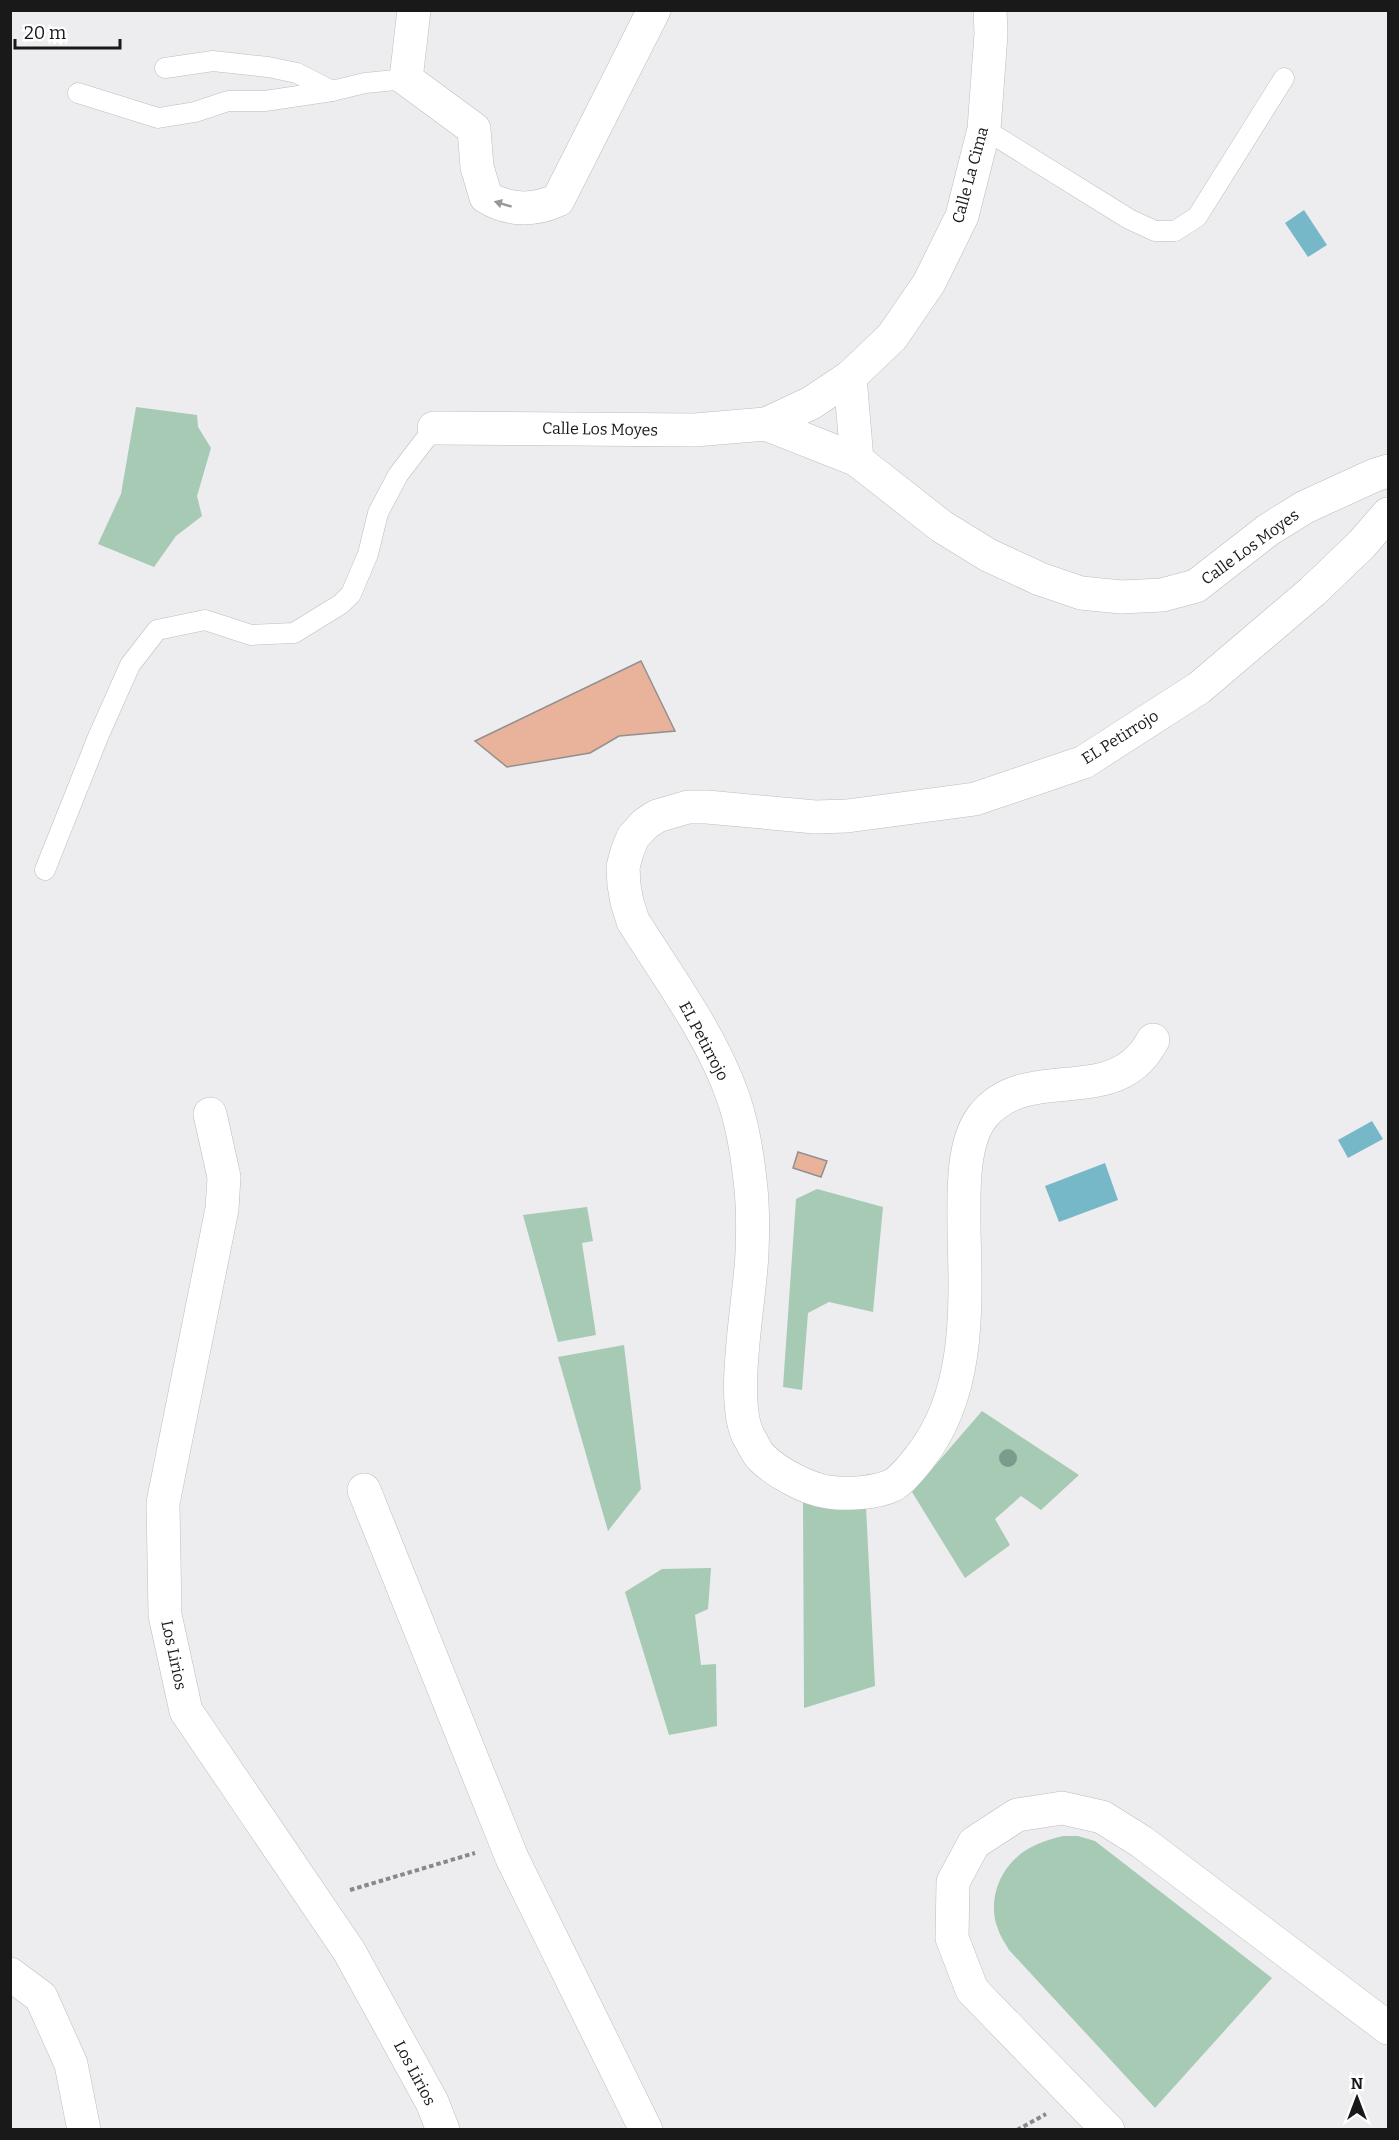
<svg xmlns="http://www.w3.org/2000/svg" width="1399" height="2140" viewBox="0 0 1399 2140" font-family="Bitter,serif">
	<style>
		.green { fill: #a6cab3 }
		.water { fill: #76b8c8 }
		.building { fill: #e9b39b; stroke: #928f8e; stroke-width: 1.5 }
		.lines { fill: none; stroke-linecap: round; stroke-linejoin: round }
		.lane-casing { stroke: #bdbdc0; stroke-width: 21 }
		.street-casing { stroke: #bdbdc0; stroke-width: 34 }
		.secondary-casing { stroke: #bdbdc0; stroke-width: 34 }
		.path { stroke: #89898b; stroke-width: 4; stroke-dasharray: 4.5 3; stroke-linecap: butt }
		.lane { stroke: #fff; stroke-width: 20 }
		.street { stroke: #fff; stroke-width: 33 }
		.secondary { stroke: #fff; stroke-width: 33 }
		.tree { fill: #7b9c8c }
		.oneway { fill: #989898 }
		.labels { text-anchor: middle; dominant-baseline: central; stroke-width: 5; stroke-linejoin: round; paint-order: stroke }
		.street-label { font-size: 16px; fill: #19191a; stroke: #fff }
	</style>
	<rect width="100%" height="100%" fill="#ededf0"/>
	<g class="green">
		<polygon points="136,407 197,415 198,427 211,448 197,496 202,516 176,536 154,567 98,544 121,494"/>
		<polygon points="817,1189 883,1207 873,1312 829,1302 808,1313 802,1390 783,1387 796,1199"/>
		<polygon points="587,1207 593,1241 582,1243 596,1335 558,1342 523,1215"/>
		<polygon points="624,1345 641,1489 608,1531 558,1357"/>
		<polygon points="982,1411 1079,1475 1041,1510 1021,1496 995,1519 1010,1545 965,1578 912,1492"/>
		<polygon points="803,1501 866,1507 875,1686 804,1708"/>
		<polygon points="711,1568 708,1609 695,1615 701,1665 716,1664 717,1726 669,1735 625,1592 662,1569"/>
		<path d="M1063,1836H1078L1095,1841L1272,1978L1155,2108L1009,1950C1005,1943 1000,1936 998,1929C988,1905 997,1874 1017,1857C1030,1845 1047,1840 1063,1836Z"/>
	</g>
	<g class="water">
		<polygon points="1304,210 1327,245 1308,257 1285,223"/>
		<polygon points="1372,1121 1383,1139 1348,1158 1338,1140"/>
		<polygon points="1105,1163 1118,1200 1059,1222 1045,1186"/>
	</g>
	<g class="building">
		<polygon points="641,661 675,731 619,736 590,753 507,767 475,741"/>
		<polygon points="798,1152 827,1161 821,1177 793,1168"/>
	</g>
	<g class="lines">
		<defs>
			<g id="lane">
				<polyline points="165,68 213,61 268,67 297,73 332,91"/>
				<polyline points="78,93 158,118 195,112 228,101 265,101 332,91 365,83 406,79"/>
				<polyline points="984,129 1129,219 1155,231 1175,231 1197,217 1284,78"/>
				<polyline points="45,870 98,737 130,665 157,630 205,620 251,635 294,633 341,604 351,594 368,554 378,513 398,475 434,428"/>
			</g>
			<g id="street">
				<path d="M414,10L406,79L474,129L477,167L486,197C509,211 534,211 558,200L654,10"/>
				<polyline points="766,424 857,460"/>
				<polyline points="434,428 695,430 766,424 811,403 850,377"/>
				<path d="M1153,1040C1150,1045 1146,1052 1142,1056C1101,1104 1023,1064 982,1117C961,1145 964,1197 964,1231C966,1308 970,1394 920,1457C913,1466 903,1479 893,1485C876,1493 847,1495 828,1492C807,1489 775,1472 760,1456C756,1451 753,1444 750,1439C728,1404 751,1296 752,1252C753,1229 753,1203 750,1180C747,1152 742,1123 733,1097C711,1034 668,977 633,921L627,902L624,885L623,867L627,852L633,837L645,824L657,816L688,807H707L815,817L847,816L975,799L1084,762L1199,688L1313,591L1362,544L1388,514"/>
				<polyline points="210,1114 224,1177 222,1209 163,1503 165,1615 186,1711 349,1951 432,2102 443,2130"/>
				<polyline points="364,1490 512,1858 646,2130"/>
				<polyline points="10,1974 41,1997 71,2064 84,2130"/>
				<polyline points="1108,2130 972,1990 952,1938 953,1882 974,1843 1017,1815 1062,1808 1102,1817 1142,1842 1388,2028"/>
			</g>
			<polyline id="secondary" points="990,10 991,34 984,129 962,216 929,283 892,337 850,377 857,460 941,526 988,555 1040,579 1081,593 1121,597 1162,595 1196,586 1268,530 1305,507 1375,475 1388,471"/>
		</defs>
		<use href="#lane" class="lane-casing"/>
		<use href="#street" class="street-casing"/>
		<use href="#secondary" class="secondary-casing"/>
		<g class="path">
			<polyline points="350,1890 475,1853"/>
			<polyline points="1017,2130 1046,2114"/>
		</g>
		<use href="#lane" class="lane"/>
		<use href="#street" class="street"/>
		<use href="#secondary" class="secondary"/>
	</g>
	<circle class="tree" cx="1008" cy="1458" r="9"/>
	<defs><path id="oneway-solid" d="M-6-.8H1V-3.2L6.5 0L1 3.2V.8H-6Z" transform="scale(1.5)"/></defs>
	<use class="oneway" href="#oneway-solid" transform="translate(503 204) rotate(-163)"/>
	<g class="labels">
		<g class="street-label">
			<text transform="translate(970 175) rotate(-75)">Calle La Cima</text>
			<text transform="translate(600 429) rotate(1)">Calle Los Moyes</text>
			<text transform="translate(1250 547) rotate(-36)">Calle Los Moyes</text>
			<text transform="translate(1120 737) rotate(-32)">EL Petirrojo</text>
			<text transform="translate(704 1041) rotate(62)">EL Petirrojo</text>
			<text transform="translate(174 1655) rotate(78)">Los Lirios</text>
			<text transform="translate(415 2073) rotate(62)">Los Lirios</text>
		</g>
	</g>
	<rect width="1399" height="2140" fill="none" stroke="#19191a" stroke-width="24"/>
	<g transform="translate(1357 2098)" stroke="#ffffff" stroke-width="4.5" paint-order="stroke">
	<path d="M0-4.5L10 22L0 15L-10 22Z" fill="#19191a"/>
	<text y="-9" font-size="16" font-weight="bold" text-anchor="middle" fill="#19191a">N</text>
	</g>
	<path d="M15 39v9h105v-9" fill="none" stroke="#19191a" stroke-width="3"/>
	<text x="24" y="39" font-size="18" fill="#19191a" stroke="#ffffff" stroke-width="4.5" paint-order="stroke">20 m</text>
</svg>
